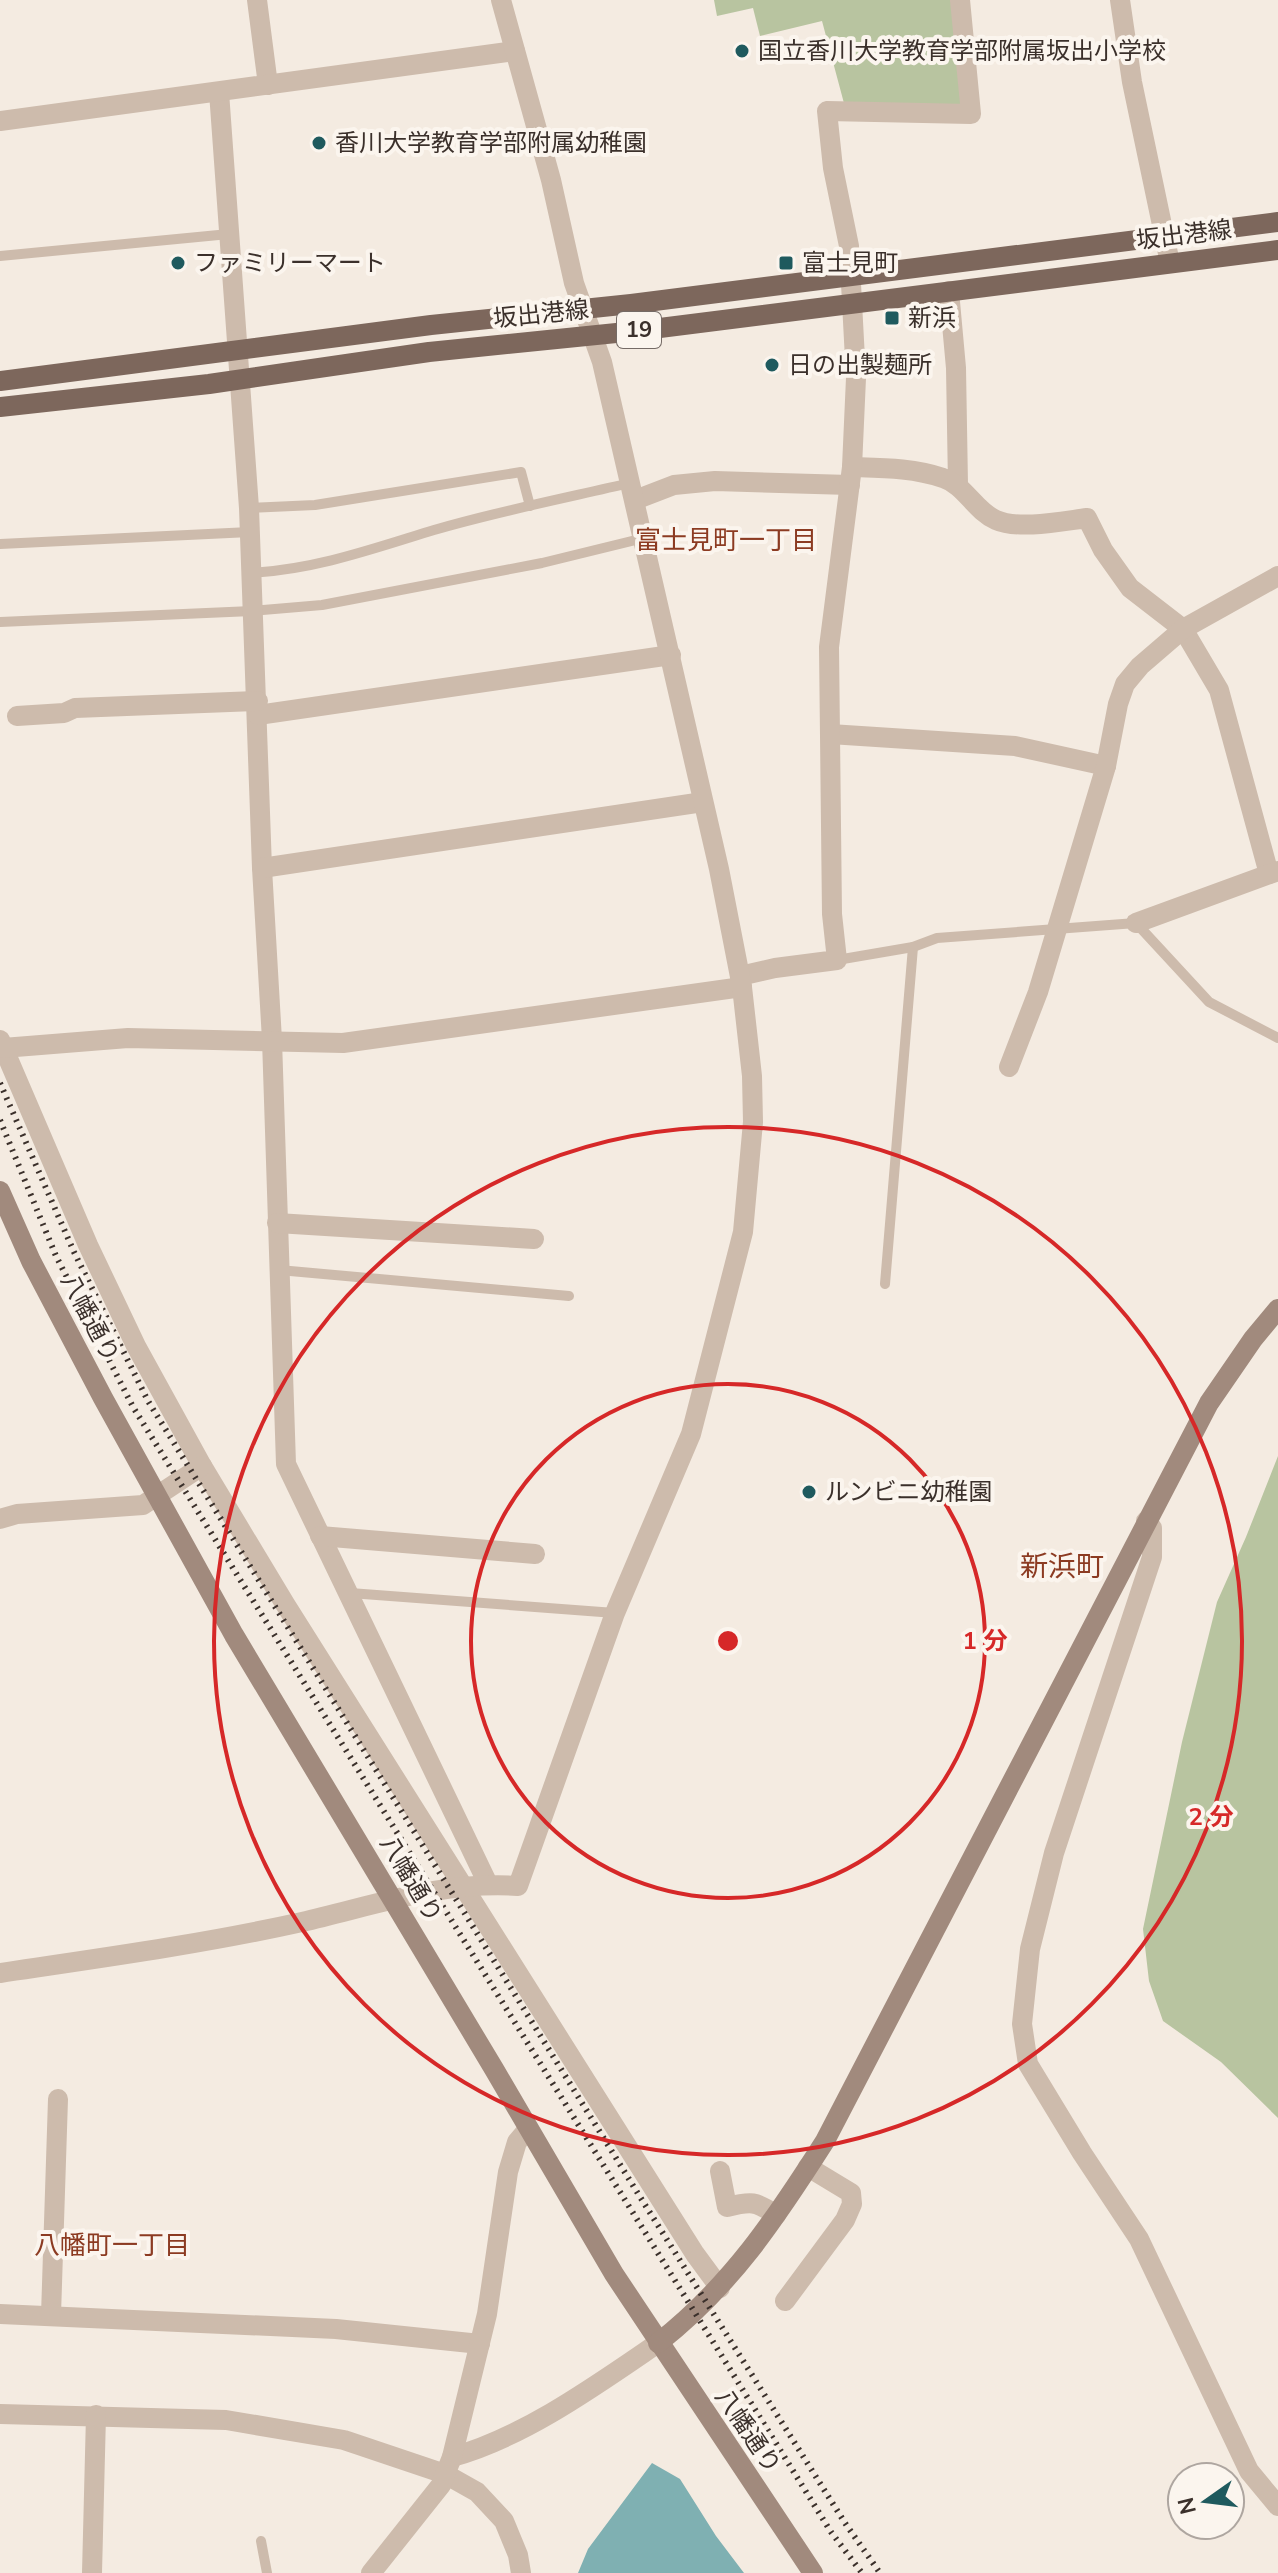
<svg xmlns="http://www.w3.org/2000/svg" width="1278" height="2573" viewBox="0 0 1278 2573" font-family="'Nunito Sans','Noto Sans JP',sans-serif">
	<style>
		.green { fill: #b8c4a0 }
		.water { fill: #7fb0b2 }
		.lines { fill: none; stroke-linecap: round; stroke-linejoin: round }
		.lane { stroke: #cdbbac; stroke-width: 10 }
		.street { stroke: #cdbbac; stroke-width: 20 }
		.secondary { stroke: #a18a7d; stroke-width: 20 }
		.primary { stroke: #7d675c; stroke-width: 20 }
		.rail { stroke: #3b302b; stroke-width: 6; stroke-dasharray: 2 6; stroke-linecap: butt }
		.ring { fill: none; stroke: #d62828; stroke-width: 4 }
		.poi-dot { fill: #1f5a5e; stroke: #fbf5ee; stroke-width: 3 }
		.labels { text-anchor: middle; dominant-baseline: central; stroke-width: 8; stroke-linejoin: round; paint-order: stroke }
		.shield { fill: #fbf5ee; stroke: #756b66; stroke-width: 2 }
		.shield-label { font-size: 22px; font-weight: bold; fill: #3b302b }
		.poi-label { font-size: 24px; fill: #3b302b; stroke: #fbf5ee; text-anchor: start }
		.street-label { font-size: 24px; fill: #3b302b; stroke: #fbf5ee }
		.neighbourhood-label { font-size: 26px; fill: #8c3b22; stroke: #fbf5ee }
		.quarter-label { font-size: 28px; fill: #8c3b22; stroke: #fbf5ee }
		.centre { fill: #d62828; stroke: #fbf5ee; stroke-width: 4 }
		.ring-label { font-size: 24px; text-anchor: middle; font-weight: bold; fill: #d62828; stroke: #fbf5ee; stroke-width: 8; stroke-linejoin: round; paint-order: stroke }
	</style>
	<rect width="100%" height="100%" fill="#f4ebe1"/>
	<g class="green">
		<polygon points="714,0 954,0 964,103 960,109 845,107 822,21 760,36 753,8 717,16"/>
		<polygon points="1278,1456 1278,2118 1221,2062 1163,2021 1149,1981 1143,1929 1182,1742 1217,1602 1246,1537"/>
	</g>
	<polygon class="water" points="652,2463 680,2479 716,2536 744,2573 578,2573 588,2549"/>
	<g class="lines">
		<g class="lane">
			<polyline points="0,256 229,234"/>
			<polyline points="249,508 315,505 521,472 530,506"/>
			<polyline points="0,544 250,532"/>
			<path d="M251,573C317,569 372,549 434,530C499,511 565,498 630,483"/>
			<polyline points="0,622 252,611 322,605 542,563 644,538"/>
			<polyline points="837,960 913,947 937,938 1136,923 1209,1002 1278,1038"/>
			<polyline points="279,1270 569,1296"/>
			<polyline points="885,1284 913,947"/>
			<polyline points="350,1593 615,1613"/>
			<polyline points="261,2541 267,2573"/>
		</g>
		<g class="street">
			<polyline points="257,0 268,85"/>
			<polyline points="1120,0 1132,82 1170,263"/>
			<polyline points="219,92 249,508 262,868 272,1040 286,1464 488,1884"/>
			<polyline points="0,121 515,51"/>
			<polyline points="949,291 956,368 958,485"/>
			<path d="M852,467C883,468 914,468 943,478C965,485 975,511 996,520C1018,530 1063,521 1087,518L1103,550L1130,588L1183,629L1219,690L1269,874"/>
			<polyline points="635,500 674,485 715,481 850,485"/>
			<polyline points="258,715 671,655"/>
			<polyline points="17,716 64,713 75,708 258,701"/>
			<polyline points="830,734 1015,746 1106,766"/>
			<polyline points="262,868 703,802"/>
			<polyline points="1136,923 1278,871"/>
			<polyline points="740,976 775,968 837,960 832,914 829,647 852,467 856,378 849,246 833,168 827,111 971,114 960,0"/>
			<polyline points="0,1040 88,1245 136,1346 202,1466 285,1604 695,2254 720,2288"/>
			<polyline points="3,1048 128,1038 343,1043 742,987"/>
			<polyline points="1009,1067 1038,992 1106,766 1118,704 1125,684 1140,666 1183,629 1278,576"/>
			<polyline points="277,1223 534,1239"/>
			<polyline points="0,1519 17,1514 143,1505 202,1466"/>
			<polyline points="1146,1521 1152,1528 1152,1557 1054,1853 1030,1949 1022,2024 1028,2064 1082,2153 1139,2239 1249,2471 1278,2506"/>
			<polyline points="320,1536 535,1554"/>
			<path d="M0,1973C101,1958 203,1944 302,1922C376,1905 442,1881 518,1886L615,1613L691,1434L743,1232L753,1122L752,1076L742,987L719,869L602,362L574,283L551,180L501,0"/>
			<path d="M720,2171L727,2207C751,2201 756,2201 776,2215"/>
			<polyline points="785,2301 845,2220 852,2204 851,2193 808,2167"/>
			<polyline points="0,2314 336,2329 480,2344"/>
			<polyline points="51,2315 58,2099"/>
			<polyline points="0,2414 226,2420 344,2440 445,2474 477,2492 504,2521 518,2555 521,2573"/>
			<path d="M452,2457C523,2438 598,2384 658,2343"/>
			<polyline points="92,2573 96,2415"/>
			<polyline points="371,2573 441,2485 452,2457 487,2314 508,2172 517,2142 528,2129"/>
		</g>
		<g class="secondary">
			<polyline points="0,1191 31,1261 103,1398 234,1635 494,2069 614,2274 813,2573"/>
			<path d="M658,2343C731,2286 776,2218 825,2141L1209,1403L1253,1339L1278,1309"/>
		</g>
		<g class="primary">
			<polyline points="0,381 431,325 631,304 1278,222"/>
			<polyline points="0,407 209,384 429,352 636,331 1278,250"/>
		</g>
		<g class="rail">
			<polyline points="0,1083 74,1252 148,1401 637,2192 845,2523 880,2573"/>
			<polyline points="0,1120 56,1256 133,1407 831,2532 862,2573"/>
		</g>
	</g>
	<g class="ring">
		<circle cx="728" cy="1641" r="257"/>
		<circle cx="728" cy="1641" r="514"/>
	</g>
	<g class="poi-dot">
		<circle cx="742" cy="51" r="8"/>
		<circle cx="319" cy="143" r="8"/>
		<circle cx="178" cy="263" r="8"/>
		<rect x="778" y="255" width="16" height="16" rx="4"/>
		<rect x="884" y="310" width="16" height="16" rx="4"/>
		<circle cx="772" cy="365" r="8"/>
		<circle cx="809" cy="1492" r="8"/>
	</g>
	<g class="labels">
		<rect class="shield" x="617" y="312" width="44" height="36" rx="6"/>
		<g class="shield-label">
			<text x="639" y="330">19</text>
		</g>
		<g class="poi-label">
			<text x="758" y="51">国立香川大学教育学部附属坂出小学校</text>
			<text x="335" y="143">香川大学教育学部附属幼稚園</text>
			<text x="194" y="263">ファミリーマート</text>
			<text x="802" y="263">富士見町</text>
			<text x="908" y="318">新浜</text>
			<text x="788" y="365">日の出製麺所</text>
			<text x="825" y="1492">ルンビニ幼稚園</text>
		</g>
		<g class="street-label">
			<text transform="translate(1184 235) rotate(-7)">坂出港線</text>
			<text transform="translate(541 314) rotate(-6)">坂出港線</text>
			<text transform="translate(90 1318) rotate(62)">八幡通り</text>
			<text transform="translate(411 1879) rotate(59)">八幡通り</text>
			<text transform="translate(748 2431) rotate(56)">八幡通り</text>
		</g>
		<g class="neighbourhood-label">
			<text x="726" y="540">富士見町一丁目</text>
			<text x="112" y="2245">八幡町一丁目</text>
		</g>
		<g class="quarter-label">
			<text x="1062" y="1567">新浜町</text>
		</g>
	</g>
	<circle cx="728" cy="1641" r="12" class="centre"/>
	<g class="ring-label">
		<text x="985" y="1649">1 分</text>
		<text x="1211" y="1825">2 分</text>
	</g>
	<g transform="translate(1206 2501) rotate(256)"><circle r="38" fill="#fbf5ee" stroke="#aea6a0" stroke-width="2"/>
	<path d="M0-6L14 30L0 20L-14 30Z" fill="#1f5a5e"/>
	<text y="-12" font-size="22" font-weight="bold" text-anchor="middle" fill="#3b302b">N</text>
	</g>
</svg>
